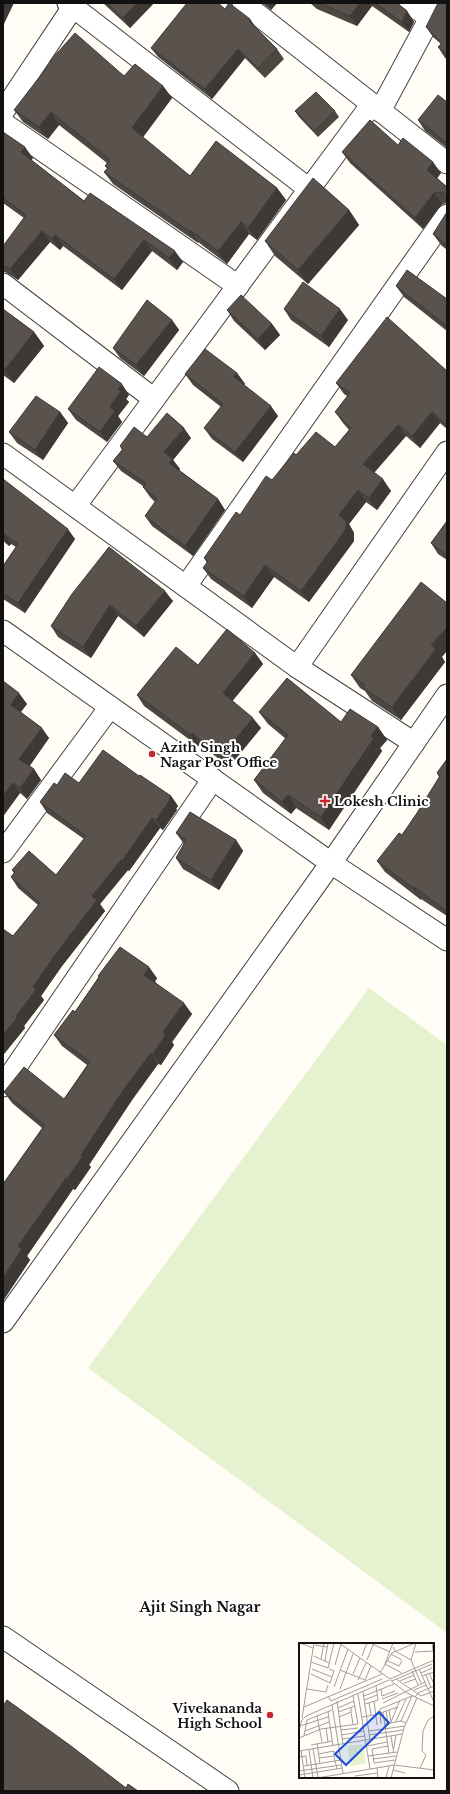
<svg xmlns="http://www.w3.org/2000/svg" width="450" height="1794" viewBox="0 0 450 1794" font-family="'Libre Baskerville',serif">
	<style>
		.pitch { fill: #e6f2cf }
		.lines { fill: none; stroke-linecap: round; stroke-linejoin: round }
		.street-casing { stroke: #444; stroke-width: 23 }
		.street { stroke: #fff; stroke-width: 21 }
		.wall { fill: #4d4742 }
		.shaded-wall { fill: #3f3936 }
		.building { fill: #5a524d; stroke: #3f3936 }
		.poi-dot { fill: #c4262e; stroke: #fff; stroke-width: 1.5 }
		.labels { text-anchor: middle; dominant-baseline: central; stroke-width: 4; stroke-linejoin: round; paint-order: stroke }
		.poi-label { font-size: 13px; font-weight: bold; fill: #111; stroke: #fff; text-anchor: start }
		.neighbourhood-label { font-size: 14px; font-weight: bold; fill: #111; stroke: #fff }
		.inset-road { fill: none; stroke: #a09f9a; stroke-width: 1 }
		.view { fill: #1d4ed8; fill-opacity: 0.15; stroke: #1d4ed8; stroke-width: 2 }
		.inset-edge { fill: none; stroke: #111; stroke-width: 2 }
	</style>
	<rect width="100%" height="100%" fill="#fffdf5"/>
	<polygon class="pitch" points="369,988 447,1045 447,1633 88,1368"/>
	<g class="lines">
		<defs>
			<g id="street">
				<polyline points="68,3 309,189"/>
				<polyline points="243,3 447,163"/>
				<polyline points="409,3 430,18"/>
				<polyline points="380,111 438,3"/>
				<polyline points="3,112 73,7"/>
				<polyline points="3,123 238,286"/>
				<polyline points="3,284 154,399"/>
				<polyline points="3,454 297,667 414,743"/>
				<polyline points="76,505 372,104"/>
				<polyline points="186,586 447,215"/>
				<polyline points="3,631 331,863 447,940"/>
				<polyline points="297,667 447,452"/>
				<polyline points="3,852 110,707"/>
				<polyline points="3,1086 213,779"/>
				<polyline points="3,1322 331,863 447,695"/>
				<polyline points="3,1637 228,1791"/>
			</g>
		</defs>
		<use href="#street" class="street-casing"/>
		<use href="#street" class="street"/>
	</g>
	<g class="wall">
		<polygon points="103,3 154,3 130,28"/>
		<polygon points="262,3 277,3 271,10"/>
		<polygon points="310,3 397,3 407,11 414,22 409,32 372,6 357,26 317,9"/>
		<polygon points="447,3 447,59 445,58 438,47 441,44 433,37 426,27"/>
		<polygon points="225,9 257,29 277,49 284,59 265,78 245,58 212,99 158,57 151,48"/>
		<polygon points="124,76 163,86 172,98 143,137 190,176 277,188 286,200 257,240 249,234 227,264 198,242 198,243 113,184 104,172 107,168 105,166 107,163 59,125 48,139 23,122 14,110"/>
		<polygon points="447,102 447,148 425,131 418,120"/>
		<polygon points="295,111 335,111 339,117 318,137 299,117"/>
		<polygon points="3,132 33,158 31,160 84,201 183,262 177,270 152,251 122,290 63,246 60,250 50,242 18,280 5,272 3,272 3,265 24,218 3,203"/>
		<polygon points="398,145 441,173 437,178 447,187 447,203 442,204 423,229 350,163 342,152"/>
		<polygon points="349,210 359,225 308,284 275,256 265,241"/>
		<polygon points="447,212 447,250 441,245 433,234"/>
		<polygon points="396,286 447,299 447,331 404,297"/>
		<polygon points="3,309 34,332 44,346 14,383 3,375"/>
		<polygon points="284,309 348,320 329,347 291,320"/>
		<polygon points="227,310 272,324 280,335 265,350 234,321"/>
		<polygon points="172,320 179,330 144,376 120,358 113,348"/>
		<polygon points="447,371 447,429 440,423 420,448 406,436 374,473 391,491 377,510 366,502 349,524 354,533 354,541 309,602 274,577 252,608 211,579 203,568 207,563 204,558 240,515 296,455 335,447 349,430 343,423 335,412 347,396 344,394 336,383"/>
		<polygon points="237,373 245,384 244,385 278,416 243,462 212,439 204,428 221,407 193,385 185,374"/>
		<polygon points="129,395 126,399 129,402 118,416 122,422 107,442 76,420 68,409"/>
		<polygon points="60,412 68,423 43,460 17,443 9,432"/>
		<polygon points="147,437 191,438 173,460 180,469 179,470 218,499 225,510 193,556 152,526 145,516 155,502 150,497 143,487 143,486 121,471 113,461 122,450 120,446"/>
		<polygon points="3,479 75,539 25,613 3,599 3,566 16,547 11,544 9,546 3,541"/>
		<polygon points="447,521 447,560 438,554 431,543"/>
		<polygon points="109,547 173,601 144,637 118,616 91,658 58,637 51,626"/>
		<polygon points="255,653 263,664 232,701 261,728 229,767 200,744 198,746 144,706 137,695 198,665"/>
		<polygon points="442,657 445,662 401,720 372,701 365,691 360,688 351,675"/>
		<polygon points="3,681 27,704 20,712 49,738 29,766 34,769 41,780 27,799 20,793 4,815 3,814"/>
		<polygon points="259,712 378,727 387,740 380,748 382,751 329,830 296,808 291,814 263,793 254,780 286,739 268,724"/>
		<polygon points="447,759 447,916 421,899 421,900 385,872 377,861 402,835 417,813 439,777 437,773"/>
		<polygon points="139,776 171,796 178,806 176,809 177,810 163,830 160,828 129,871 128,870 100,904 105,911 62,966 41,996 44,1000 24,1026 25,1028 4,1054 3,1053 3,929 13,936 38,905 18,888 11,877 14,873 12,870 56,875 84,839 47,813 40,802 57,785 79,783"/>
		<polygon points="176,833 236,840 243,851 219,890 183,869 176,858 184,844"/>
		<polygon points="98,976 157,978 155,982 192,1014 172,1042 174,1045 161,1065 158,1064 132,1100 89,1165 91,1167 75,1190 73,1189 27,1256 30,1260 3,1301 3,1184 42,1128 12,1103 4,1092 64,1099 87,1065 62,1046 54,1035 75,1012 99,977"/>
	</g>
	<g class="shaded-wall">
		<polygon points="3,3 14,3 3,26"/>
		<polygon points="137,3 154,3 130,28 123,18"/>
		<polygon points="266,3 277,3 271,10"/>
		<polygon points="360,3 370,3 372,6 357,26 350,16"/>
		<polygon points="407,11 414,22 409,32 402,22"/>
		<polygon points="250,19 257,29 249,21"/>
		<polygon points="238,49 245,58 212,99 205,89"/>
		<polygon points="163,86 172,98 141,140 132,128"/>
		<polygon points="51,112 59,125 48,139 39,127"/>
		<polygon points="25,147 33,158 29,163 21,152"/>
		<polygon points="433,162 441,173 435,181 427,170"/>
		<polygon points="277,188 286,200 257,240 248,228"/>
		<polygon points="434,193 442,204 423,229 415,218"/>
		<polygon points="349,210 359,225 308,284 298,270"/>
		<polygon points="241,222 249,234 227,264 218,251"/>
		<polygon points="190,230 198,242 198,243 189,231"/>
		<polygon points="42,231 50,242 18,280 10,269"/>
		<polygon points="55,235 63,246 60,250 52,239"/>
		<polygon points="144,240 152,251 122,290 114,279"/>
		<polygon points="175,251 183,262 177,270 169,258"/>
		<polygon points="340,309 348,320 329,347 321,336"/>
		<polygon points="172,320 179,330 144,376 136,365"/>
		<polygon points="272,324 280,335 265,350 258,339"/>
		<polygon points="34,332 44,346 14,383 5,370"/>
		<polygon points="237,373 245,384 241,388 234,377"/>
		<polygon points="122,384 129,395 126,399 129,402 118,416 122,422 107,442 100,432 110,407 118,389"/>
		<polygon points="271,406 278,416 243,462 235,452"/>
		<polygon points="60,412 68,423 43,460 35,450"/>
		<polygon points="432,412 440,423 420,448 412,436"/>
		<polygon points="398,425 406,436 371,476 363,464"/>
		<polygon points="184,428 191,438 173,460 180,469 176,474 169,463 164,452"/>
		<polygon points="383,479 391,491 377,510 369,498"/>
		<polygon points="358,490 366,502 349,524 354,533 354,541 309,602 301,591 339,515"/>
		<polygon points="218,499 225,510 193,556 185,546"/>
		<polygon points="68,529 75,539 25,613 18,603"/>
		<polygon points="4,534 11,544 9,546 3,537 3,535"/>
		<polygon points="265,565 274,577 252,608 244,596"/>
		<polygon points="165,591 173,601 144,637 136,626"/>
		<polygon points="110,605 118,616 91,658 83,647"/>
		<polygon points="447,627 447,651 442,657 445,662 401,720 392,707 431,645"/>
		<polygon points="255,653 263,664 230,704 223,693"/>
		<polygon points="19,693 27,704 18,716 11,705"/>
		<polygon points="253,718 261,728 229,767 221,757"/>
		<polygon points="378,727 387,740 380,748 382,751 329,830 321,817 371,736"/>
		<polygon points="42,728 49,738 27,770 19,759"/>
		<polygon points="192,733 200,744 198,746 191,735"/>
		<polygon points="34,769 41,780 27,799 20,788"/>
		<polygon points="13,783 20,793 4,815 3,813 3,796"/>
		<polygon points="288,795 296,808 291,814 282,802"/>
		<polygon points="171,796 178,806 176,809 177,810 163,830 156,820"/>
		<polygon points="152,818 160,828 129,871 122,861"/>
		<polygon points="236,840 243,851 219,890 211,880"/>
		<polygon points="121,860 128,870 100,904 105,911 62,966 41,996 44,1000 24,1026 25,1028 4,1054 3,1052 3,1035 16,1016 33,987 92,896"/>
		<polygon points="414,887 421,899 421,900 413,888"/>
		<polygon points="149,967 157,978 152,986 144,975"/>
		<polygon points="184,1003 192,1014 172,1042 174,1045 161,1065 153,1054 163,1032"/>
		<polygon points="151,1053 158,1064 132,1100 89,1165 91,1167 75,1190 67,1179 81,1155 124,1089"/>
		<polygon points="66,1178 73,1189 27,1256 30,1260 3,1301 3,1278 18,1246"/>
	</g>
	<g class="building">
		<polygon points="107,3 137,3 123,18"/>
		<polygon points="187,3 218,3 225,9 229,3 250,19 249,21 277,49 258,68 238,49 205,89 151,48"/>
		<polygon points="319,3 360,3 350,16"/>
		<polygon points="375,3 397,3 407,11 402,22"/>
		<polygon points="438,3 447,3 447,54 438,47 442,43 426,27"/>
		<polygon points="75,33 124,76 135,64 163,86 132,128 190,176 216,141 277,188 248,228 241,222 218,251 190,230 189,231 104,172 108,168 105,166 110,160 51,112 39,127 14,110 51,62 50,61"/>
		<polygon points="316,92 335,111 314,131 295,111"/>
		<polygon points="438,95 447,102 447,143 418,120"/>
		<polygon points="370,120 398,145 403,138 433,162 427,170 447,187 447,195 440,192 434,193 415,218 342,152"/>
		<polygon points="3,132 25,147 21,152 84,201 90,193 175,251 169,258 144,240 114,279 55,235 52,239 42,231 10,269 3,265 3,246 26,215 3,198"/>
		<polygon points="313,178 349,210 298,270 265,241"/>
		<polygon points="447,212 447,245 433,234"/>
		<polygon points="407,270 447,299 447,326 396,286"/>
		<polygon points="303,282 340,309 321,336 284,309"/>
		<polygon points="241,295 272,324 258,339 227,310"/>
		<polygon points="147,300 172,320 136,365 113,348"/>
		<polygon points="3,309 34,332 5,370 3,369"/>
		<polygon points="387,317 447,371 447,425 432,412 412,436 398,425 363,464 383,479 369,498 358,490 339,515 346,521 346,529 301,591 265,565 244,596 203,568 208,561 204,558 236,512 240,515 266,476 272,480 294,453 296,455 316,432 335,447 351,428 335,412 350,393 336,383"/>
		<polygon points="205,349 237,373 234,377 271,406 235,452 204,428 223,404 185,374"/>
		<polygon points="99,367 122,384 118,389 121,391 110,407 115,411 100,432 68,409"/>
		<polygon points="36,396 60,412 35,450 9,432"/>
		<polygon points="167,413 184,428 164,452 173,459 169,463 218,499 185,546 145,516 157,499 143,487 146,483 113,461 123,449 120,446 134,427 147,437"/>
		<polygon points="3,479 68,529 18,603 3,594 3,566 18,544 4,534 3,535"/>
		<polygon points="447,521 447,555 431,543"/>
		<polygon points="109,547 165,591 136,626 110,605 83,647 51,626 72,594"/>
		<polygon points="421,582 447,603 447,627 431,645 436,649 392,707 363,688 365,685 351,675"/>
		<polygon points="227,629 255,653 223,693 253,718 221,757 192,733 191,735 137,695 176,647 198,665"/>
		<polygon points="287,678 341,722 350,709 378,727 371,736 374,738 321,817 288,795 282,802 254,780 288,735 259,712"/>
		<polygon points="3,681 19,693 11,705 42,728 19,759 34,769 20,788 13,783 3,796"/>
		<polygon points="103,750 139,776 140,775 171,796 169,799 170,800 156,820 152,818 122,861 121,860 92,896 97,900 55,955 33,987 36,990 16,1016 18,1017 3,1035 3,929 13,936 40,903 11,877 15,872 12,870 29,851 56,875 86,836 40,802 54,783 57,785 65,773 79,783"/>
		<polygon points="447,759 447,911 414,887 413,888 377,861 399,833 402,835 417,813 440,776 437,773"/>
		<polygon points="190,812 236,840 211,880 176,858 186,840 176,833"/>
		<polygon points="120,947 149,967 144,975 184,1003 163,1032 166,1034 153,1054 151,1053 124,1089 81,1155 83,1156 67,1179 66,1178 18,1246 22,1249 3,1278 3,1184 45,1125 4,1092 24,1067 64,1099 90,1062 54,1035 73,1010 75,1012 99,977 98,976"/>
		<polygon points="7,1700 71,1746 126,1788 128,1784 138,1791 3,1791 3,1706"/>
	</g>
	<g class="poi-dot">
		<circle cx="152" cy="754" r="4"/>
		<path d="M323 795h4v4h4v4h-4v4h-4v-4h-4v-4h4z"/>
		<circle cx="270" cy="1715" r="4"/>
	</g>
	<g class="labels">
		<g class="poi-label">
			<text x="160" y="747">Azith Singh<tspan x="160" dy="15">Nagar Post Office</tspan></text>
			<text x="334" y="801">Lokesh Clinic</text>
			<text x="262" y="1708" text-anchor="end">Vivekananda<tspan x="262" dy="15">High School</tspan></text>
		</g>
		<g class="neighbourhood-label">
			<text x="200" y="1607">Ajit Singh Nagar</text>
		</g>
	</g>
	<g transform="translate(299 1643)">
		<rect width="135" height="135" fill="#fffdf5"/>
		<path d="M64,101L67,121L51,123L49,103Z" fill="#e6f2cf"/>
		<path class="inset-road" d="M1,0L14,5M40,0L91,36M71,0L91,9M94,0L86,21L103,30M133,0L135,14M16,2L28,4M94,4L96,8L112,17L122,40M116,9L135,8M92,11L103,17M15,13L30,20M63,13L68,0M22,16L25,0M68,17L74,2M112,17L117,0M26,18L29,0M89,18L100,23L103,18M12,19L29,25L35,0M36,22L42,1M13,26L33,34L35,28L30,26M120,26L135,59M41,27L66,37M113,28L119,42M81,30L93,10L116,0M122,30L133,25M130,30L135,41M12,31L31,40L33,34M54,31L61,15M127,32L132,45M123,33L135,29M91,36L135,17M97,36L122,53L135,48M59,37L67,20M66,37L72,23M91,37L108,50L135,63M93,38L133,21M101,38L115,32M105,40L117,36M35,44L49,6M8,46L27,49L29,42M41,46L54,11M82,46L83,53L96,48M115,47L127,42M64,49L71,97M59,51L71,126M29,53L32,58L83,36M65,53L95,41M116,54L119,50L135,43M83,56L99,50M65,57L78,52M38,58L44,101M75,58L78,82M70,60L72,72M84,60L126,39M66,61L79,57L77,43M33,62L44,130M5,64L83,31M39,65L55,58M90,67L92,79M87,68L89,80M29,69L34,103M39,69L56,63M52,69L54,81M84,69L90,110M81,70L99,64M18,73L23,99M40,74L52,69V65M63,74L81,71M3,75L15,0M97,78L107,56M92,79L101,57M107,80L102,78L113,53M82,81L81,66L113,53M86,81L102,78M1,83L29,74M27,85L29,99L33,98M0,87L3,77L7,73L90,37M42,87L59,85M6,88L30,79M70,88L106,83M43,92L65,88M70,92L104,87M5,93L22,86L59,81L54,53M92,93L94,106M0,95L5,93L8,77L33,67M43,96L66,93M18,100L21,121M12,102L29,99M68,103L88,99M89,103L73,106L75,120L96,117M14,106L19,134M10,107L14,135M0,108L103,91M2,108L6,135M94,110L97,92M19,111L35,108V113L20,115M35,113L38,126M69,113L98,109M0,114L7,113L8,122M74,116L97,113M5,123L42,117M121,125L127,112L123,108L124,88L129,77L135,73M94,127L106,130M0,128L42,122M0,132L43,125M56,133L79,130M18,135L95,122L135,127M75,135L79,134L78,125M87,135L90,123M92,135L105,85L118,55"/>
		<path class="view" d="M80,69L90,80L47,122L36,111Z"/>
		<rect width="135" height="135" class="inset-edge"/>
	</g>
	<rect width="450" height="1794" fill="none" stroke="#111111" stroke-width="8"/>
</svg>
